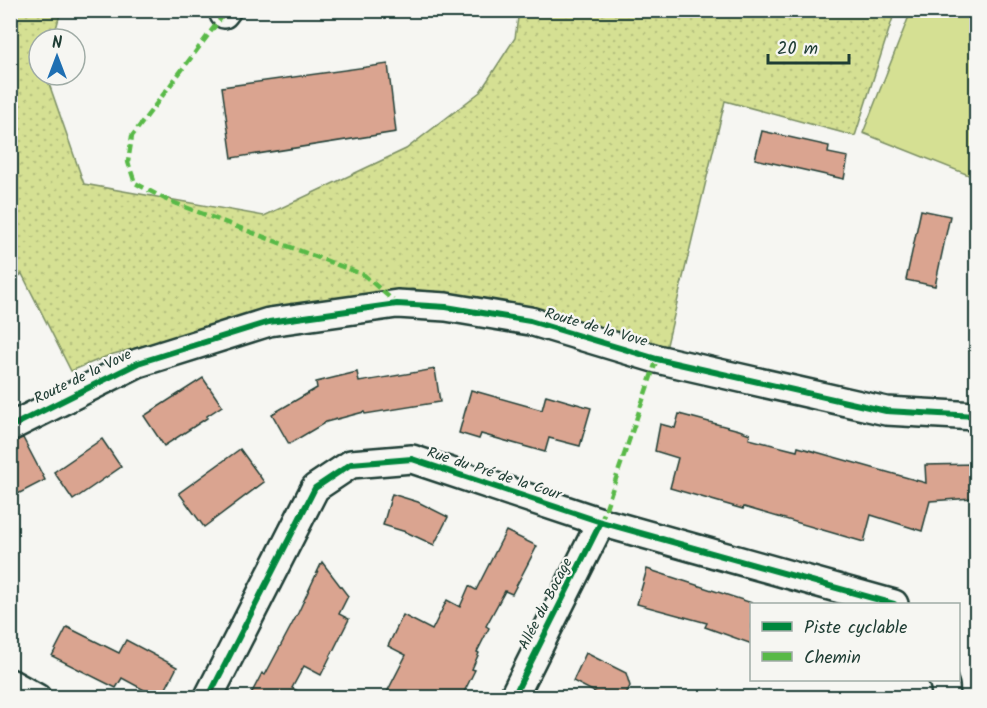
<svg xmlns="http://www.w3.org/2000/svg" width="987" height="708" viewBox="0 0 987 708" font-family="Kalam,sans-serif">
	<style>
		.grass { fill: url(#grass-dots); stroke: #7a8e64; stroke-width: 1.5 }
		.park { fill: #d5e093; stroke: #7a8e64; stroke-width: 1.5 }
		.building { fill: #daa490; stroke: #1f3d34; stroke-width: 1.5 }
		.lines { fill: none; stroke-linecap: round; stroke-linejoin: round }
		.street-casing { stroke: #1f3d34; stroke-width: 32 }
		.street { stroke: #f6f6f2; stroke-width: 27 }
		.quiet { stroke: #58b947; stroke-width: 4.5; stroke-dasharray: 9 4.5; stroke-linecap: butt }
		.cycleway-casing { stroke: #f6f6f2; stroke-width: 10 }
		.cycleway { stroke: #00873e; stroke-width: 6 }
		.labels { text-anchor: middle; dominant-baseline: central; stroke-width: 4.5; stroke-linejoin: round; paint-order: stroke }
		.street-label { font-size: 15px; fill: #1f3d34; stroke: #f6f6f2 }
	</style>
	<defs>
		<pattern id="grass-dots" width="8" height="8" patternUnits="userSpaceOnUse" patternTransform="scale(1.5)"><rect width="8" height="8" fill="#d5e093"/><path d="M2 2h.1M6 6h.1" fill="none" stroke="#b6c17f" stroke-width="1.8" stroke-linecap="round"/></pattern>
	</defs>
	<rect width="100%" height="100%" fill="#f6f6f2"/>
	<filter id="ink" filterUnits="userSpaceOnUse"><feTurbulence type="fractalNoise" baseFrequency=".0167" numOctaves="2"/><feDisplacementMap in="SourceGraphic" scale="12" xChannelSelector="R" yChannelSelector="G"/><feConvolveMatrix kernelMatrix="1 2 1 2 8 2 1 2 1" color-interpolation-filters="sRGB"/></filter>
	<g filter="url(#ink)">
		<polygon class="grass" points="11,11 61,11 53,39 39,39 39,75 46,75 84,184 264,216 406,149 480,92 515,38 519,11 895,11 855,136 725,101 666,349 506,304 412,289 246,318 110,355 71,371 22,274 11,282"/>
		<polygon class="park" points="911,11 976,11 976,178 863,133"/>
		<g class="building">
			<polygon points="388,64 396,132 232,158 222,87"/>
			<polygon points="762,131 829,146 828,153 848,157 844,179 755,159"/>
			<polygon points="921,210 950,216 935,286 906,280"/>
			<polygon points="435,369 440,402 365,414 364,412 326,422 289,444 272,414 317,388 316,382 357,372 359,382"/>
			<polygon points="203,378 222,406 207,416 207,418 164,446 144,416"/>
			<polygon points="471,390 542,410 546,395 591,408 580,446 549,438 545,452 481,434 479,439 459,433"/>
			<polygon points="679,414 739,430 750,434 749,439 797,451 798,447 809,450 926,483 925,465 976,464 976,494 972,494 972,498 930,501 922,531 871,515 864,542 744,507 743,509 670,488 678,458 655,451 660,424 675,428"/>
			<polygon points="23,438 45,480 10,498 10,442"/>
			<polygon points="102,439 121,467 73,500 54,472"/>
			<polygon points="240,449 264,482 204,527 179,493"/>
			<polygon points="392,494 418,502 448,517 434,545 406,532 383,525"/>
			<polygon points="506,531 537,546 512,594 505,591 486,626 489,628 477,652 479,653 472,669 475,670 461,698 384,698 406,655 388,646 403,615 432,630 447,600 460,607 469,586 476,590"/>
			<polygon points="322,562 348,596 339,614 349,619 321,675 304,666 292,688 310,698 249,698 262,673 265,675 298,613"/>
			<polygon points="647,569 752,603 752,644 705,627 707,623 637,604"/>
			<polygon points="67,627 119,653 126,640 177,667 161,698 159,698 122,678 116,688 52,656"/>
			<polygon points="586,653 626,673 630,686 624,698 606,698 573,681"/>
		</g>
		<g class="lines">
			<defs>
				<g id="street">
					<polyline points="224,14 227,10"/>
					<polyline points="10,427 138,363 269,322 397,304 446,307 530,321 657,359 886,411 976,416"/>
					<polyline points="943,680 945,686 946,698"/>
					<polyline points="10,683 37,698"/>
					<polyline points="208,698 315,488 351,464 412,459 601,522 894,604"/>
					<polyline points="513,698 601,522"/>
				</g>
			</defs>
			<use href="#street" class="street-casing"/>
			<use href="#street" class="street"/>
			<g class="quiet">
				<polyline points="224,14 132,136 128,162 135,183 169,201 364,275 397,304"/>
				<polyline points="601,522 657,359"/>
			</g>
			<defs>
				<g id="cycleway">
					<polyline points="10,427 138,363 269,322 397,304 446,307 530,321 657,359 886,411 976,416"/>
					<polyline points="208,698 315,488 351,464 412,459 601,522 894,604"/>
					<polyline points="513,698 601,522"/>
				</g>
			</defs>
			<use href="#cycleway" class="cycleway-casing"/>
			<use href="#cycleway" class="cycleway"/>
		</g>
	</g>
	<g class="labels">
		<g class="street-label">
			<text transform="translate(596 328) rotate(16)">Route de la Vove</text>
			<text transform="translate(83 377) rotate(-26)">Route de la Vove</text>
			<text transform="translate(494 474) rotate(18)">Rue du Pré de la Cour</text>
			<text transform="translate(546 604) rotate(-63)">Allée du Bocage</text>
		</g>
	</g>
	<rect width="987" height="708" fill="none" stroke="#f6f6f2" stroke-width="36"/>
	<rect x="18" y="18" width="951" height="672" fill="none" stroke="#1f3d34" stroke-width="2" filter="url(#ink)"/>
	<rect x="750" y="603" width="210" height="78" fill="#f6f6f2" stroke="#a0aca6" stroke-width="1.5"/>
	<rect x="762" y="622" width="30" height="9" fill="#00873e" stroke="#a0aca6" stroke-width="1.5"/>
	<text x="804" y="633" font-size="18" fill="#1f3d34">Piste cyclable</text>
	<rect x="762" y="652" width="30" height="9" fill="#58b947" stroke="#a0aca6" stroke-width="1.5"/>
	<text x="804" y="663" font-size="18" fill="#1f3d34">Chemin</text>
	<g transform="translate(57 57)"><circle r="28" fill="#f6f6f2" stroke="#a0aca6" stroke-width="1.5"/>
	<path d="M0-4.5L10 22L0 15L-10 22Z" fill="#1f6fb2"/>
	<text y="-9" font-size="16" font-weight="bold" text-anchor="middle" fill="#1f3d34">N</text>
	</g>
	<path d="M768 54v9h81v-9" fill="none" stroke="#1f3d34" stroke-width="3"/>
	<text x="777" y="54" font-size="18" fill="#1f3d34" stroke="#f6f6f2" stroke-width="4.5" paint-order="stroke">20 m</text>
</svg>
